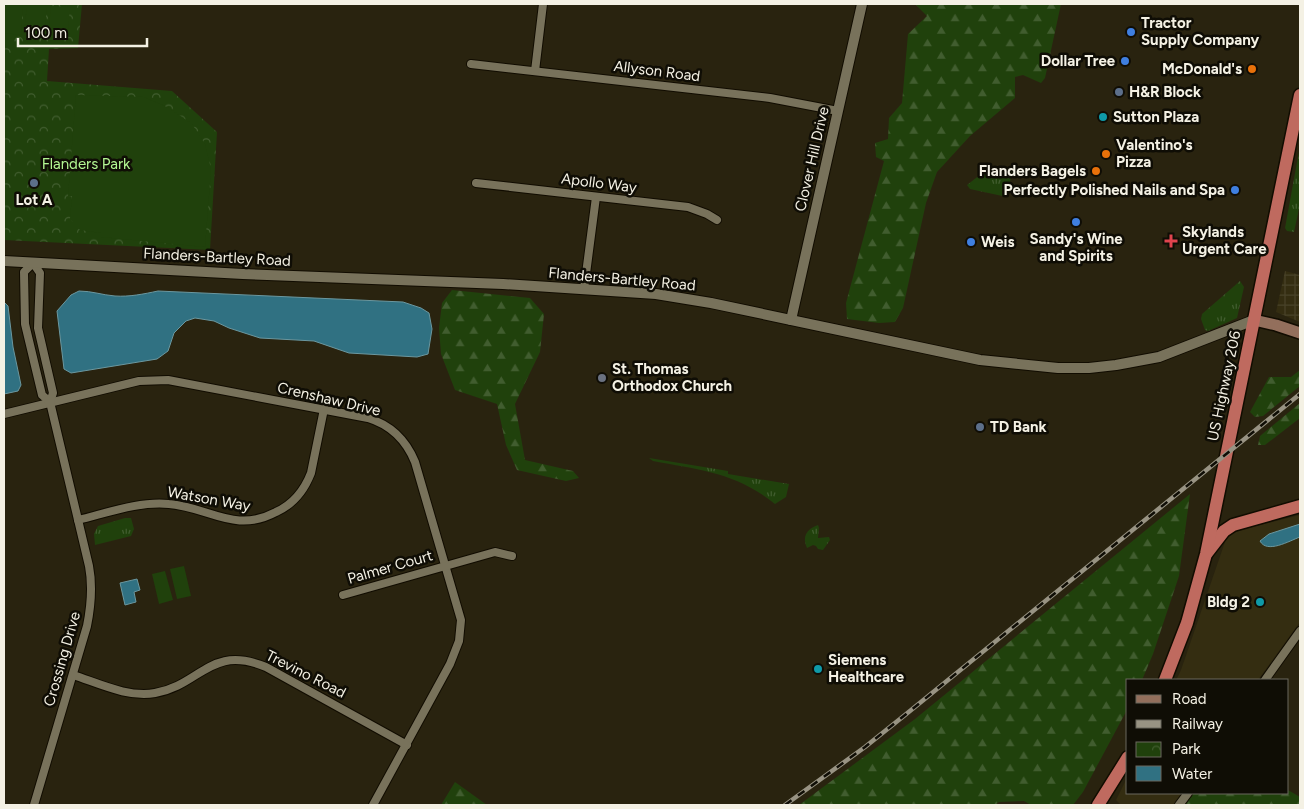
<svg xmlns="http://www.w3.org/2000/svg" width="1304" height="809" viewBox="0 0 1304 809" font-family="Figtree,sans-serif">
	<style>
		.built { fill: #342d11 }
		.industrial { fill: url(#industrial-grid) }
		.grass { fill: url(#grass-tufts) }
		.forest { fill: url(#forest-firs) }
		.park { fill: url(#park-crowns) }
		.pitch { fill: #20410c }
		.water { fill: #307182; stroke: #6b979f }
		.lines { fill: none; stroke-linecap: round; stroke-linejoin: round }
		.minor-casing { stroke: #110c00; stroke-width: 10 }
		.tertiary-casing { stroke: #110c00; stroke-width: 12 }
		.secondary-casing { stroke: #110c00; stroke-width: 14 }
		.trunk-casing { stroke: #110c00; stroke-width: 15 }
		.minor { stroke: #78725b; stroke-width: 8 }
		.tertiary { stroke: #78725b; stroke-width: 10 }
		.secondary { stroke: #936f5c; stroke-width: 11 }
		.trunk { stroke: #bf6a5f; stroke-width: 12 }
		.rail-casing { stroke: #989383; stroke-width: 4.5 }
		.rail { stroke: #0f0d05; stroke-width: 2.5; stroke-dasharray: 8; stroke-linecap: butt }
		.shop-dot { fill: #3f7fe0; stroke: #0f0d05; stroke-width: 2 }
		.food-dot { fill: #e8710a; stroke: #0f0d05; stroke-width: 2 }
		.service-dot { fill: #5c6f8a; stroke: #0f0d05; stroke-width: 2 }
		.culture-dot { fill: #0f9aa8; stroke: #0f0d05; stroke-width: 2 }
		.health-dot { fill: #e0444e; stroke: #0f0d05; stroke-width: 2 }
		.worship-dot { fill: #6b7280; stroke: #0f0d05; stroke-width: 2 }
		.labels { text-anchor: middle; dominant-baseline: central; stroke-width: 5; stroke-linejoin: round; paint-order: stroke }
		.poi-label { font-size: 15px; font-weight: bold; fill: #f4f1e4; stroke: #0f0d05; text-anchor: start }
		.street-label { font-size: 15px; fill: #f4f1e4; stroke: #0f0d05 }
		.park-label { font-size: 15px; fill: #b2f692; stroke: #0f0d05 }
	</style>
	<defs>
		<pattern id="industrial-grid" width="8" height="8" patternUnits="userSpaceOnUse" patternTransform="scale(1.25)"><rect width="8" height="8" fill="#342d11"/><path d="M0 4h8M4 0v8" fill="none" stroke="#484228"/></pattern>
		<pattern id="grass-tufts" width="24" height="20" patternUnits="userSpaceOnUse" patternTransform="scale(1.25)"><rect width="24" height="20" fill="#20410c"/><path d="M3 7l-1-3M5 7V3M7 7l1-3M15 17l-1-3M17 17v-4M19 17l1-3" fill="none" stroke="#415d2f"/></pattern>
		<pattern id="forest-firs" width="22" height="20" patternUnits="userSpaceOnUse" patternTransform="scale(1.25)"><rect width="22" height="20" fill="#20410c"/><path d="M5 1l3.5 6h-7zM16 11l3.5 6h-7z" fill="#415d2f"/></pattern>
		<pattern id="park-crowns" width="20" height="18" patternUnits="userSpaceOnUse" patternTransform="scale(1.25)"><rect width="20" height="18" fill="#20410c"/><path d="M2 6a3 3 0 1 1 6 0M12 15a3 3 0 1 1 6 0" fill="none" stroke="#415d2f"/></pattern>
	</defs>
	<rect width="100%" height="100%" fill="#29230f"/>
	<g class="built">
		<polygon points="1300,515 1300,622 1258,680 1176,680 1181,670 1228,533"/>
		<polygon points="1128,776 1128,793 1194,793 1185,805 1121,805 1116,800"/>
	</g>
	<polygon class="industrial" points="1285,271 1300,275 1300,322 1276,312"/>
	<g class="grass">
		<polygon points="1300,146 1300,204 1294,232 1287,231 1285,228"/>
		<path d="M1013,165L1018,166V168L1013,167L1007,197L970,189L967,185L985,171C996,172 1004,173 1013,165Z"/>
		<polygon points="1240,281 1244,287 1237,318 1208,331 1205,330 1201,319 1202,314"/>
		<path d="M649,458L728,471V474L789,484L786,497L775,504C735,472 700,470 653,461Z"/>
		<polygon points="125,518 131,518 134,529 131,536 95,545 94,534 98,526"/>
		<path d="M818,525L819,528L818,538L829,537L830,540L823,550L818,549L816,546L813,545L807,548C802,537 806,529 818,525Z"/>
	</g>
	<g class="forest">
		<polygon points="915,4 1061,4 1045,78 1041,83 1023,75 1015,77 1015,98 970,136 937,172 926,203 903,308 895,322 879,323 847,319 846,303 884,161 876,157 875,143 888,139 889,118 902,103 908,34 927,16"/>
		<polygon points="452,290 530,298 544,314 540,352 515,404 525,460 573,471 579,478 566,481 517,470 506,445 497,404 455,390 441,354 439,328 442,303"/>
		<polygon points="1300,370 1300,386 1263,416 1255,417 1250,412 1269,377 1291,377"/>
		<polygon points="1300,403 1300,418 1265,445 1258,445 1260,436"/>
		<polygon points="1190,494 1179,576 1153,654 1142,680 1128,680 1128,708 1083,792 1073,805 1031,805 1024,801 999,802 995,805 799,805 915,719"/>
		<polygon points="455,782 487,805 441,805"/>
		<polygon points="1288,790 1300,797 1300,805 1185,805 1194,793 1288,793"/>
	</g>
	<polygon class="park" points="4,4 82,4 78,48 49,49 47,81 172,91 217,132 210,250 4,240"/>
	<g class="pitch">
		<polygon points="4,4 23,4 21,35 4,33"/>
		<polygon points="27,4 47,5 44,37 24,35"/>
		<polygon points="51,6 70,7 67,40 48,38"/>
		<polygon points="76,95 144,97 169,108 192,124 205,144 211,169 205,247 101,237 101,233 80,230 70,219 72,196 68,196"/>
		<polygon points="184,566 191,596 177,599 170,569"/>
		<polygon points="165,571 173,600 159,604 152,574"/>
	</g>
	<g class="water">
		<path d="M79,291C92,291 102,295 115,296C129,297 144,294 158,291L403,302L421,308L429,313L432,329L428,354L417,357L349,353L314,341L260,338L229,328L214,321L195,318L186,321L174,333L168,351L157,359L71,373L64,369L57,311L71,295Z"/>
		<polygon points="4,302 8,306 13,347 21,385 18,391 4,394"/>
		<path d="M1300,524V537C1289,541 1267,554 1260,541L1269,534Z"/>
		<polygon points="137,579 140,590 134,592 136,602 125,605 120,583"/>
	</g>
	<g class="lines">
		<defs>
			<g id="minor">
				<polyline points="471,64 770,98 838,111"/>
				<polyline points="535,71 543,4"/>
				<polyline points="476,183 688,207 707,214 717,220"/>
				<polyline points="584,289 596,197"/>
				<path d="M4,414L139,381L168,380L368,418C391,425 406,440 415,462L461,620L459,641L450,664L373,805"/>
				<path d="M78,520C107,513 139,501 169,504C209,507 235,534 276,512C294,504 304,491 311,473L324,409"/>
				<polyline points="343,595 495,552 512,556"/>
				<path d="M73,675C98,683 128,698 155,693C201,685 210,644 266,667L407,745"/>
				<polyline points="1265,680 1300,631"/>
				<path d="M34,805L87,626C91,606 93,587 89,566L50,402L53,393L38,328L40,273L33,263L24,272L25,324L42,395L50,402"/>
				<polyline points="1179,805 1188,793"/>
			</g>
			<g id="tertiary">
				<polyline points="4,261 243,274 503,284 656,294 711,303 980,360 1058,368 1089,368 1116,365 1159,357 1254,320"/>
				<polyline points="791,320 862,4"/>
			</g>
			<polyline id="secondary" points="1254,320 1276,325 1300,333"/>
			<g id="trunk">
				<polyline points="1207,553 1224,531 1233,525 1300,506"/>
				<polyline points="1165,680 1187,623 1206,554 1300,95"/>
				<polyline points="1098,805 1128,757"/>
			</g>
		</defs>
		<use href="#minor" class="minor-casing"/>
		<use href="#tertiary" class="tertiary-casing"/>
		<use href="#secondary" class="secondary-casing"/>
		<use href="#trunk" class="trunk-casing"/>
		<use href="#minor" class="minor"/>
		<use href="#tertiary" class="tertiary"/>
		<use href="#secondary" class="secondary"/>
		<use href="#trunk" class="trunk"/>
		<defs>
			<polyline id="rail" points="785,805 865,747 905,715 1300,394"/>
		</defs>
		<use href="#rail" class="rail-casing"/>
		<use href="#rail" class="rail"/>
	</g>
	<g class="shop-dot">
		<circle cx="1131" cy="32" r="5"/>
		<circle cx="1125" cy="61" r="5"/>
		<circle cx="1235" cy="190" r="5"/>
		<circle cx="1076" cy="222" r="5"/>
		<circle cx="971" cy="242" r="5"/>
	</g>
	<g class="food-dot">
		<circle cx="1252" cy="69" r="5"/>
		<circle cx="1106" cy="154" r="5"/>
		<circle cx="1096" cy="171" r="5"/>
	</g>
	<g class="service-dot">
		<circle cx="1119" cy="92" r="5"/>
		<circle cx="34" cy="183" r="5"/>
		<circle cx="980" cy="427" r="5"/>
	</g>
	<g class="culture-dot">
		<circle cx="1103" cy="117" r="5"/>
		<circle cx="1260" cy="602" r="5"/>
		<circle cx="818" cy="669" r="5"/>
	</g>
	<path class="health-dot" d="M1168.5 233.5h5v5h5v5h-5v5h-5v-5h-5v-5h5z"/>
	<circle class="worship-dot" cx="602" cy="378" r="5"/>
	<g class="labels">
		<g class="poi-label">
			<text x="1141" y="23">Tractor<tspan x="1141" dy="17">Supply Company</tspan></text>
			<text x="1115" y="61" text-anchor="end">Dollar Tree</text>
			<text x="1242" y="69" text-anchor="end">McDonald's</text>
			<text x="1129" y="92">H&amp;R Block</text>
			<text x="1113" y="117">Sutton Plaza</text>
			<text x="1116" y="145">Valentino's<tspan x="1116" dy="17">Pizza</tspan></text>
			<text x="1086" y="171" text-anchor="end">Flanders Bagels</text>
			<text x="1225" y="190" text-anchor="end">Perfectly Polished Nails and Spa</text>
			<text x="34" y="200" text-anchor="middle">Lot A</text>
			<text x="1182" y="232">Skylands<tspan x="1182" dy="17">Urgent Care</tspan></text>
			<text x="1076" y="239" text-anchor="middle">Sandy's Wine<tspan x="1076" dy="17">and Spirits</tspan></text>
			<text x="981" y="242">Weis</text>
			<text x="612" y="369">St. Thomas<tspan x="612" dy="17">Orthodox Church</tspan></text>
			<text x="990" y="427">TD Bank</text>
			<text x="1250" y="602" text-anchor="end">Bldg 2</text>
			<text x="828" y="660">Siemens<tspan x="828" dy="17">Healthcare</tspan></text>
		</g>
		<g class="street-label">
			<text transform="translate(657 71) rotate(7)">Allyson Road</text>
			<text transform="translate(812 159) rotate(-77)">Clover Hill Drive</text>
			<text transform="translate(599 183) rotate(7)">Apollo Way</text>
			<text transform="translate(217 257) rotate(3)">Flanders-Bartley Road</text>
			<text transform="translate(622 279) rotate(5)">Flanders-Bartley Road</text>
			<text transform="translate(1224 386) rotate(-78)">US Highway 206</text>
			<text transform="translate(329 399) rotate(13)">Crenshaw Drive</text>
			<text transform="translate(209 499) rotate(10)">Watson Way</text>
			<text transform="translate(390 567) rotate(-16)">Palmer Court</text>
			<text transform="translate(62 659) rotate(-74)">Crossing Drive</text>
			<text transform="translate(306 674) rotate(27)">Trevino Road</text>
		</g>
		<g class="park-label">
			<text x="86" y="164">Flanders Park</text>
		</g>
	</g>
	<rect width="1304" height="809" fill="none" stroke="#f4f1e4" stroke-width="10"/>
	<rect x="1126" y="679" width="162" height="115" fill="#0f0d05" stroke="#6b685e"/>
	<rect x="1136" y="695" width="25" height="8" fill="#936f5c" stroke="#6b685e"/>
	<text x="1172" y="704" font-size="15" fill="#f4f1e4">Road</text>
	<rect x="1136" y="720" width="25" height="8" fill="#989383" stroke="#6b685e"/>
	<text x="1172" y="729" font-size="15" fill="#f4f1e4">Railway</text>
	<rect x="1136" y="742" width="25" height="15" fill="url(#park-crowns)" stroke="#6b685e"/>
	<text x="1172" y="754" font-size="15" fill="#f4f1e4">Park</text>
	<rect x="1136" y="766" width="25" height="15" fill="#307182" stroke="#6b685e"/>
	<text x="1172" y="779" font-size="15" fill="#f4f1e4">Water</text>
	<path d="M18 38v8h129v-8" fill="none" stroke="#f4f1e4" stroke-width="2.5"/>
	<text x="25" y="38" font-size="15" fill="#f4f1e4" stroke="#0f0d05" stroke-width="4" paint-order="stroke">100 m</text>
</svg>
